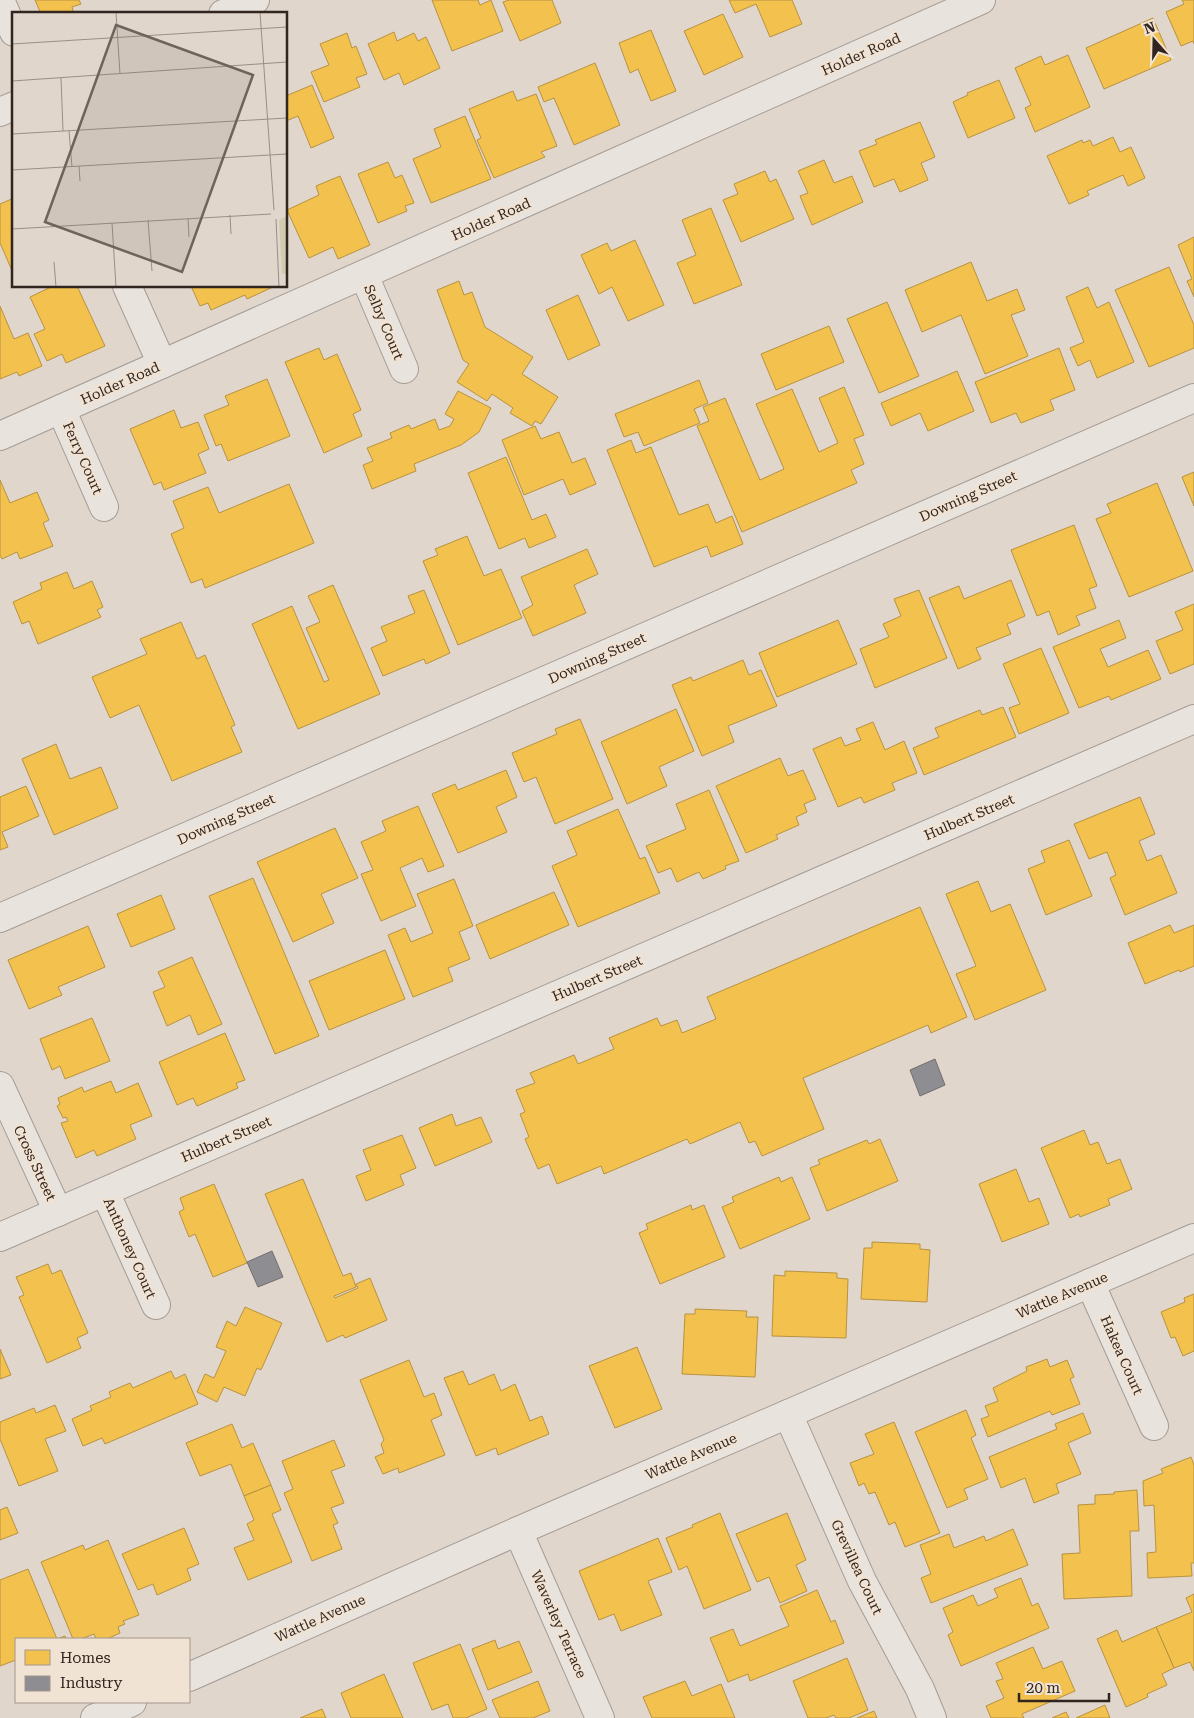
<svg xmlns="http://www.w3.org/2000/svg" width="1194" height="1718" viewBox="0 0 1194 1718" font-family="'Roboto Serif',serif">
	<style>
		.homes { fill: #f2c14e; stroke: #b89240 }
		.industry { fill: #8d8d92; stroke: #726e70 }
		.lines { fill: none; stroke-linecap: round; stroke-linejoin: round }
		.minor-casing { stroke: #a59c95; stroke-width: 30 }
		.minor { stroke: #e8e3dd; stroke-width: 28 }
		.labels { text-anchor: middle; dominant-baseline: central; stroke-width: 5; stroke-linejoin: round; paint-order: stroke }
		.street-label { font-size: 14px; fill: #32251f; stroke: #f0e3d3 }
		.inset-road { fill: none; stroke: #9a8f87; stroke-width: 1 }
		.view { fill: #6f635c; fill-opacity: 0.15; stroke: #6f635c; stroke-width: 2.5 }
		.inset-edge { fill: none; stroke: #32251f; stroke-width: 2.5 }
	</style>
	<rect width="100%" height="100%" fill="#e0d6cc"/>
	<g class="homes">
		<polygon points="35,0 79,0 81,4 72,7 74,14 41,14"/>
		<polygon points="432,0 478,0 480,5 491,0 503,31 452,51"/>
		<polygon points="509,0 552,0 561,23 520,41 503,2"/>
		<polygon points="729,0 792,0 802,24 770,37 756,4 735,13"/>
		<polygon points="1182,0 1194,0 1194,44 1193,41 1181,46 1166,12 1184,4"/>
		<polygon points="723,14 743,57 704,75 684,31"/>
		<polygon points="1153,18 1171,60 1104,89 1086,48"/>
		<polygon points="651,30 676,91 651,101 638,69 630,73 619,43"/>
		<polygon points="394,32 397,41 414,33 418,41 426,37 440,68 404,85 399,73 384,80 368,44"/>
		<polygon points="347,33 352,48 356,46 367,74 356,78 360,87 324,102 311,72 329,65 320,44"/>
		<polygon points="1068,55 1090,107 1035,132 1025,108 1031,105 1015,68 1041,56 1045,65"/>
		<polygon points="595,63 620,125 574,145 554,98 544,102 538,87"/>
		<polygon points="999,80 1015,118 968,138 953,102 968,95 967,93"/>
		<polygon points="312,85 334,138 311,148 298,116 286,121 286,92 288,95"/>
		<polygon points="513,91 517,101 536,94 557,146 541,152 545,157 494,178 477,140 481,138 469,109"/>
		<polygon points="465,116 491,179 431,203 413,159 441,147 434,129"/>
		<polygon points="920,122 935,157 921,163 928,180 900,192 894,179 874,187 859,151 877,144 875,140"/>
		<polygon points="1113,137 1120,152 1131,147 1145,178 1128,186 1123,175 1087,191 1089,195 1069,204 1047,156 1082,140 1083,143 1090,140 1093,146"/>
		<polygon points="824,160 834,183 852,176 863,202 812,225 800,196 808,193 798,171"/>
		<polygon points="388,162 395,178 402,175 414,203 405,206 407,211 378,223 358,174"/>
		<polygon points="765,171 770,182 776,179 794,219 741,242 723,200 738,194 734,184"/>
		<polygon points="340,176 370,245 338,259 333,247 309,258 287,210 319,195 316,186"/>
		<polygon points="14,198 14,275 0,243 0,204"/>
		<polygon points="711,208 742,285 694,304 677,263 696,255 682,220"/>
		<polygon points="1194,237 1194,297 1187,281 1192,279 1178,245"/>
		<polygon points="635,240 664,305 628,321 612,287 599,294 581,255 607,243 611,251"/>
		<polygon points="971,262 987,301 1017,289 1025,310 1011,315 1028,356 985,374 961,315 922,332 905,290"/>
		<polygon points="1169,267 1194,325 1194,348 1149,367 1115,290"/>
		<polygon points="459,281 464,295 472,292 485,327 533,357 522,374 558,397 541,424 535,421 532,426 510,413 513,408 492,394 487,401 457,382 469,364 463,360 437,290"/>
		<polygon points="53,286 77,286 105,346 66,363 62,354 47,361 34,334 45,329 30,297"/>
		<polygon points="191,286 273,286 273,287 247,299 245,295 211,310 208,303 200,306"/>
		<polygon points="1088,287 1097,308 1109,302 1134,362 1097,378 1090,360 1078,366 1070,348 1084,342 1066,297"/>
		<polygon points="578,295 600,345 568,360 546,310"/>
		<polygon points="887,302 919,376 879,393 847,319"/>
		<polygon points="0,306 14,339 28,333 42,366 19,376 17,372 0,379"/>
		<polygon points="829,326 844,362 776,390 761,354"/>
		<polygon points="319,348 324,360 337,354 361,410 353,414 362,436 324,453 285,362"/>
		<polygon points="1059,348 1075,390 1050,400 1054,410 1021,423 1016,413 991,423 975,382"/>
		<polygon points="957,371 974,411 928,431 920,413 891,426 881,403"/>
		<polygon points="267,379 290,436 228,461 221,444 216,446 204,415 229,405 225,396"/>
		<polygon points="699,380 708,403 694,409 700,423 644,446 638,432 624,437 615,414"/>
		<polygon points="844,387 864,435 854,439 864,464 851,470 857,483 742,532 697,426 709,421 703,407 725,398 760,480 784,469 756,404 792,389 819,452 838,443 819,398"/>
		<polygon points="458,391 491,408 479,432 461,445 414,464 416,471 372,489 363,465 373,461 367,448 392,438 390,433 409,425 411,429 435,419 439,430 450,426 454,419 445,414"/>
		<polygon points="174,410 181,428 198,422 209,449 198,454 206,473 164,490 161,482 154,485 130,429"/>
		<polygon points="535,426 541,439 559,432 572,463 585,458 596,484 570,495 563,479 524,495 502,440"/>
		<polygon points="631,440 636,453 651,447 679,515 708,504 716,523 732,516 743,544 711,557 707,546 654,567 607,450"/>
		<polygon points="506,457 532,520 546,514 556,537 529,548 525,538 499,549 468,473"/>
		<polygon points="1194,472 1194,506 1182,477"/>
		<polygon points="0,480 10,503 37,492 49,520 43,523 53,546 20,559 17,552 2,559 0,555"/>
		<polygon points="1157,483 1193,571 1129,597 1096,519 1111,513 1107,504"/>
		<polygon points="289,484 314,543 205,588 202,579 191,583 171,534 184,528 173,501 208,487 219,513"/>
		<polygon points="1074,525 1097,586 1089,589 1096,608 1076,616 1080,625 1058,635 1049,611 1037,616 1011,550"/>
		<polygon points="467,536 484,576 501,569 522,618 458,645 423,561 438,555 435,549"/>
		<polygon points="587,549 598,574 574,585 586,613 533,636 522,611 533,605 521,577"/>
		<polygon points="67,572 74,589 92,581 103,607 97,610 101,617 38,644 29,621 22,624 13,602 42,589 40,583"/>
		<polygon points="1011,580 1025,616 1007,624 1011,634 976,648 981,659 958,669 929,598 959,586 964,599"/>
		<polygon points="333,585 380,694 298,729 252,624 292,606 324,682 329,680 306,628 320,622 308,596"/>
		<polygon points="424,590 450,653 426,664 424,659 383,676 371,648 387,641 381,627 415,613 408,596"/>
		<polygon points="919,590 947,658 875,688 860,649 889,637 883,624 901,616 894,599"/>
		<polygon points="1194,604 1194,664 1170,674 1156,641 1183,630 1175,612"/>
		<polygon points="838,620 857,664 777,697 759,653"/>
		<polygon points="1119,620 1126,638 1100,649 1108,667 1148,650 1161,679 1111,700 1109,696 1079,708 1053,647"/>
		<polygon points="181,622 197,659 205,655 235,725 231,727 242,752 172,781 139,705 110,718 92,677 147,654 140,639"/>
		<polygon points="1041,648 1069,713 1019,734 1009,708 1020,704 1003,664"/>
		<polygon points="743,660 749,675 761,670 777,706 728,726 734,742 702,756 672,685 691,677 693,681"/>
		<polygon points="1003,707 1016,737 924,775 913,748 939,737 935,728 980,710 982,715"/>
		<polygon points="676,709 694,751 659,767 667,786 627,804 601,742"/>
		<polygon points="580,719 613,799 555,824 536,777 524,782 512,753 557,734 555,729"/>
		<polygon points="873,722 885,750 904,741 917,773 892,783 895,790 864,803 861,797 838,807 813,749 841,737 845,746 861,740 856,729"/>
		<polygon points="56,744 70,779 101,767 118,808 54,835 22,759"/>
		<polygon points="780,758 788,776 803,770 816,799 804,804 807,812 796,817 799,825 776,835 778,839 746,853 716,786"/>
		<polygon points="506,770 517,797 496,807 507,832 458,853 432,794 455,784 458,790"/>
		<polygon points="26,786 39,816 2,832 8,847 0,850 0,797"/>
		<polygon points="709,790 739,861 725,866 726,869 703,879 699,872 677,882 671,868 658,873 646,846 686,829 676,804"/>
		<polygon points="1140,797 1155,834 1139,841 1147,861 1161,855 1177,893 1125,915 1110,878 1116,875 1107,852 1089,859 1074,824"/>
		<polygon points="418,806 444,866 428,872 422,858 400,868 416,906 381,921 361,874 373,870 361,842 386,831 382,821"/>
		<polygon points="618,809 640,859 645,857 660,893 578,927 552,866 577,855 567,831"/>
		<polygon points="335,828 358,878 321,894 334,923 293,942 257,862"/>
		<polygon points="1069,840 1092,896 1046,915 1028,869 1045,862 1041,851"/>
		<polygon points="253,878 319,1036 275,1054 209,896"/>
		<polygon points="454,879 473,926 459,932 470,959 448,968 453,981 413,997 388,935 405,928 411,942 433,933 417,894"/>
		<polygon points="978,881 991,912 1010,904 1046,990 975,1020 956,974 976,966 946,894"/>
		<polygon points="554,892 569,925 490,959 476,925"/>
		<polygon points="161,895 175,929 131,947 117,914"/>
		<polygon points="920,907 967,1017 931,1033 928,1025 803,1078 824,1129 762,1156 755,1141 749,1143 740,1122 690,1144 687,1139 604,1174 601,1166 557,1184 549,1164 538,1169 525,1139 529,1137 520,1114 525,1112 516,1090 535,1083 530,1073 574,1055 578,1064 614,1049 609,1038 657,1018 661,1026 677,1020 682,1033 716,1019 707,997"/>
		<polygon points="1170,925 1174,933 1194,925 1194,966 1180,972 1179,970 1145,984 1128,943"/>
		<polygon points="88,926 105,967 58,987 62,995 29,1009 8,960"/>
		<polygon points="385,950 405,999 329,1030 309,981"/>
		<polygon points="192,957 222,1024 198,1035 190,1015 167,1026 153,992 165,987 158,972"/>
		<polygon points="92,1018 110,1061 65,1079 60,1066 52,1070 40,1039"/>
		<polygon points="225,1033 245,1080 236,1083 238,1088 197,1106 193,1098 177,1105 159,1062"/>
		<polygon points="111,1081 116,1093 138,1083 152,1116 130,1125 136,1139 97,1156 94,1150 76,1158 61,1123 68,1121 66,1117 63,1118 57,1106 60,1104 58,1098 82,1087 84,1092"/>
		<polygon points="452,1114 456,1126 481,1117 492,1142 435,1166 419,1128"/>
		<polygon points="1084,1130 1090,1145 1098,1142 1107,1164 1120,1159 1132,1189 1108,1199 1110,1205 1080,1217 1079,1214 1070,1218 1041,1148"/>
		<polygon points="402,1135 416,1168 400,1175 404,1185 366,1201 356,1176 371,1170 363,1150"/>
		<polygon points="880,1139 898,1181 827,1211 810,1168 820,1164 818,1160 867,1140 869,1144"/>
		<polygon points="1016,1169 1029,1202 1039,1198 1049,1224 1002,1242 979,1184"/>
		<polygon points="779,1177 781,1182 792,1177 810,1219 740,1249 722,1207 734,1202 732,1197"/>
		<polygon points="303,1179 343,1276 351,1273 356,1287 334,1296 335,1298 358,1288 356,1284 370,1278 387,1320 345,1338 343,1335 327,1342 265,1194"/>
		<polygon points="214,1184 247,1263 213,1277 195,1234 189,1237 179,1212 184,1209 180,1198"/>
		<polygon points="691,1205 692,1210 704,1205 725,1257 660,1284 639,1233 648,1229 646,1224"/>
		<polygon points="872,1242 920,1244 920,1249 930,1250 927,1302 861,1299 864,1248 872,1248"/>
		<polygon points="48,1264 52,1274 61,1270 88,1333 77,1338 81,1348 47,1363 19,1297 24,1295 16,1277"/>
		<polygon points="785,1271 837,1273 837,1278 848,1279 846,1338 772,1336 774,1275 785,1276"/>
		<polygon points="1194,1294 1194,1351 1183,1356 1175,1337 1171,1338 1161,1312 1185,1302 1184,1298"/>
		<polygon points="245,1307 282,1323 261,1370 257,1368 245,1396 224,1387 217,1402 197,1392 205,1374 214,1378 226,1351 216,1347 227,1321 236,1326"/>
		<polygon points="695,1309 747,1311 746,1317 758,1317 755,1377 682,1374 685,1314 695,1314"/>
		<polygon points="637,1347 662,1409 615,1428 589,1366"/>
		<polygon points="0,1349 11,1375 0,1379"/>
		<polygon points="1047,1359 1050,1367 1067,1360 1074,1377 1070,1379 1080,1404 1052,1415 1050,1411 988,1437 981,1419 989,1416 985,1406 998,1401 993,1388 1027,1371 1026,1367"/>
		<polygon points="409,1360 424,1397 434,1393 442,1415 431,1420 445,1455 399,1473 398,1468 383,1474 375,1457 384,1453 381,1444 384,1440 360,1380"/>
		<polygon points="171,1371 175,1379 185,1374 198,1404 105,1444 102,1438 83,1446 72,1419 92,1410 90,1406 111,1397 109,1392 130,1383 133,1388"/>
		<polygon points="463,1371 469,1385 494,1374 501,1391 515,1384 530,1421 542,1416 549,1434 498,1455 496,1448 476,1456 444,1378"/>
		<polygon points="55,1405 66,1431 45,1439 58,1471 19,1486 0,1439 0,1422 34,1408 36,1413"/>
		<polygon points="966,1410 976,1435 971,1438 988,1479 964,1489 968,1499 947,1508 915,1432"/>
		<polygon points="1083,1413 1091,1433 1068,1443 1081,1474 1056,1484 1059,1493 1034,1503 1025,1478 1001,1488 989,1457 1057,1429 1055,1424"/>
		<polygon points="894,1422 940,1533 905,1547 895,1522 889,1525 875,1492 869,1494 864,1483 859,1486 850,1463 874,1454 865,1434"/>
		<polygon points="232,1424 242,1448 253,1443 271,1485 244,1496 231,1464 200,1476 186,1443"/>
		<polygon points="334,1440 345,1466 331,1471 344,1503 331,1508 338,1523 333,1525 342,1549 312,1561 284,1493 293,1489 282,1461"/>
		<polygon points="1191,1457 1194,1465 1194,1563 1191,1563 1192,1576 1148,1578 1147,1553 1156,1552 1154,1505 1144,1506 1143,1481 1163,1473 1161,1469"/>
		<polygon points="271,1485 281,1510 272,1514 292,1562 248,1580 234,1548 254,1540 247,1524 254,1520 244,1496"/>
		<polygon points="1137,1490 1139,1531 1130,1531 1132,1596 1064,1599 1062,1554 1080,1553 1078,1505 1095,1504 1095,1495 1114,1494 1114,1492"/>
		<polygon points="7,1507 18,1533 0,1540 0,1510"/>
		<polygon points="720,1513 751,1590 704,1609 687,1566 679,1570 666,1538 693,1527 692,1525"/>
		<polygon points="787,1513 806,1560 796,1565 807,1591 780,1603 769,1577 757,1582 736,1534"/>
		<polygon points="184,1528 199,1564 187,1569 191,1580 157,1595 153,1584 138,1590 122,1554"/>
		<polygon points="1013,1529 1028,1565 931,1603 921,1578 931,1574 920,1545 949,1534 954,1548 984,1536 986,1541"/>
		<polygon points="658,1538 672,1572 648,1581 662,1615 621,1631 614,1614 599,1620 579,1571"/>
		<polygon points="108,1540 139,1615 123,1621 125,1624 118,1627 120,1633 107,1639 96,1639 94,1634 81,1639 73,1639 41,1562 83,1545 85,1550"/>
		<polygon points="28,1569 57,1639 65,1636 66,1639 16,1639 16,1660 0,1666 0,1580"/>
		<polygon points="1021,1578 1032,1606 1038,1603 1049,1628 961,1666 948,1635 953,1632 943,1608 973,1595 978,1606 998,1597 994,1589"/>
		<polygon points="817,1590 831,1622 835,1620 844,1643 750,1681 748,1674 728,1682 710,1638 733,1629 740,1646 789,1626 780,1606"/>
		<polygon points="1194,1594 1194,1671 1190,1662 1174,1668 1156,1627 1192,1612 1186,1598"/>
		<polygon points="1156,1627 1174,1668 1162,1674 1167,1685 1147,1694 1148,1697 1126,1707 1097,1639 1117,1630 1122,1642"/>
		<polygon points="495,1640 498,1649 519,1641 532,1672 488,1690 472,1649"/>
		<polygon points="460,1644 487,1709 466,1718 453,1718 448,1704 432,1710 413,1663"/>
		<polygon points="1033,1647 1043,1669 1062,1661 1075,1691 1022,1714 1024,1718 991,1718 986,1706 1004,1698 996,1681 1003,1679 996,1663"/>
		<polygon points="847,1658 868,1710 849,1718 836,1718 834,1715 826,1718 808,1718 793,1681"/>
		<polygon points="384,1674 403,1718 351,1718 341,1693"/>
		<polygon points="538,1681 550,1711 533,1718 500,1718 492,1700"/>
		<polygon points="685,1681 692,1696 721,1684 735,1718 652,1718 643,1697"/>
		<polygon points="1105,1705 1110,1718 1076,1718"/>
		<polygon points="322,1709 326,1718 300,1718"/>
		<polygon points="874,1711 877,1718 857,1718"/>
		<polygon points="1066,1712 1069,1718 1052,1718"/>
	</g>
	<g class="industry">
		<polygon points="935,1059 945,1085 920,1096 910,1070"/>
		<polygon points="272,1251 283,1277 258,1287 247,1262"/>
	</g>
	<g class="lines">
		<defs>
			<g id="minor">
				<polyline points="0,0 14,32"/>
				<polyline points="223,14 255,0"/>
				<polyline points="0,112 14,106"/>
				<polyline points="364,275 404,369"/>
				<polyline points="127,286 162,364"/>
				<polyline points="61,409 104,507"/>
				<polyline points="0,436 981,0"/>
				<polyline points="0,918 1194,398"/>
				<polyline points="0,1086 58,1212"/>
				<polyline points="105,1192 156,1305"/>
				<polyline points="0,1237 1194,719"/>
				<polyline points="1090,1283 1154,1426"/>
				<polyline points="788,1414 862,1581 920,1689 932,1718"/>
				<polyline points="518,1531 600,1718"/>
				<polyline points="189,1677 518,1531 1194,1238"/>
				<polyline points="95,1718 132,1702"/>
			</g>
		</defs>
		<use href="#minor" class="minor-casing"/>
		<use href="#minor" class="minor"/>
	</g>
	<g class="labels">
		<g class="street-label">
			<text transform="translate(861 54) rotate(-24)">Holder Road</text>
			<text transform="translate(491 219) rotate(-24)">Holder Road</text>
			<text transform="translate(384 322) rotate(67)">Selby Court</text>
			<text transform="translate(120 383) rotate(-24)">Holder Road</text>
			<text transform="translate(83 458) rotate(66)">Ferry Court</text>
			<text transform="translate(968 496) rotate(-24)">Downing Street</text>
			<text transform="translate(597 658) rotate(-24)">Downing Street</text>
			<text transform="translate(969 817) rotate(-23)">Hulbert Street</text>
			<text transform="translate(226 819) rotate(-24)">Downing Street</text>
			<text transform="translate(597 978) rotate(-23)">Hulbert Street</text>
			<text transform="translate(226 1139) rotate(-23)">Hulbert Street</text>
			<text transform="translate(35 1163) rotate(65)">Cross Street</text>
			<text transform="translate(130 1248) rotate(66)">Anthoney Court</text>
			<text transform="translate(1062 1295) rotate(-23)">Wattle Avenue</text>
			<text transform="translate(1122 1355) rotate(66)">Hakea Court</text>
			<text transform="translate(691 1456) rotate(-23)">Wattle Avenue</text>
			<text transform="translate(857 1567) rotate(65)">Grevillea Court</text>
			<text transform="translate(320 1618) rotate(-24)">Wattle Avenue</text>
			<text transform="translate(559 1624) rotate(66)">Waverley Terrace</text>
		</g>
	</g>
	<g transform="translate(12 12)">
		<rect width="275" height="275" fill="#e0d6cc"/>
		<path d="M275,204V262H270L267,208Z" fill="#d1ccb0"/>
		<path class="inset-road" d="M104,0L108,62M248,0L262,198M0,32L275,15M49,66L51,119M0,69L275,50M57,119L60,155M0,122L275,106M67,154L68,169M0,158L275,142M218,203L219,222M176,206L177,225M264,207L267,275M136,208L140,259M100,211L104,275M0,217L259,202M42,250L44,275"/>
		<path class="view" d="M104,13L241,63L170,260L33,210Z"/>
		<rect width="275" height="275" class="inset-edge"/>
	</g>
	<rect x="15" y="1638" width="175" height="65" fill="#f0e3d3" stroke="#a4978b"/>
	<rect x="25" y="1650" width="25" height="15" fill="#f2c14e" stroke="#a4978b"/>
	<text x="60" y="1663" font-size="15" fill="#32251f">Homes</text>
	<rect x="25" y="1676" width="25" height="15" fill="#8d8d92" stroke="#a4978b"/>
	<text x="60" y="1688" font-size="15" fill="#32251f">Industry</text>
	<g transform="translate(1154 40) rotate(340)" stroke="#f0e3d3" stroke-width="4" paint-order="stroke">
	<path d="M0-4L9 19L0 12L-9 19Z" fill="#32251f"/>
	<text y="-8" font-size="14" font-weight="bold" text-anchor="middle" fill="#32251f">N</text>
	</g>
	<path d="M1019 1693v8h90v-8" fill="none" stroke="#32251f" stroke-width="2.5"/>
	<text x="1026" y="1693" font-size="15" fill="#32251f" stroke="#f0e3d3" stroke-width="4" paint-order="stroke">20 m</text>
</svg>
